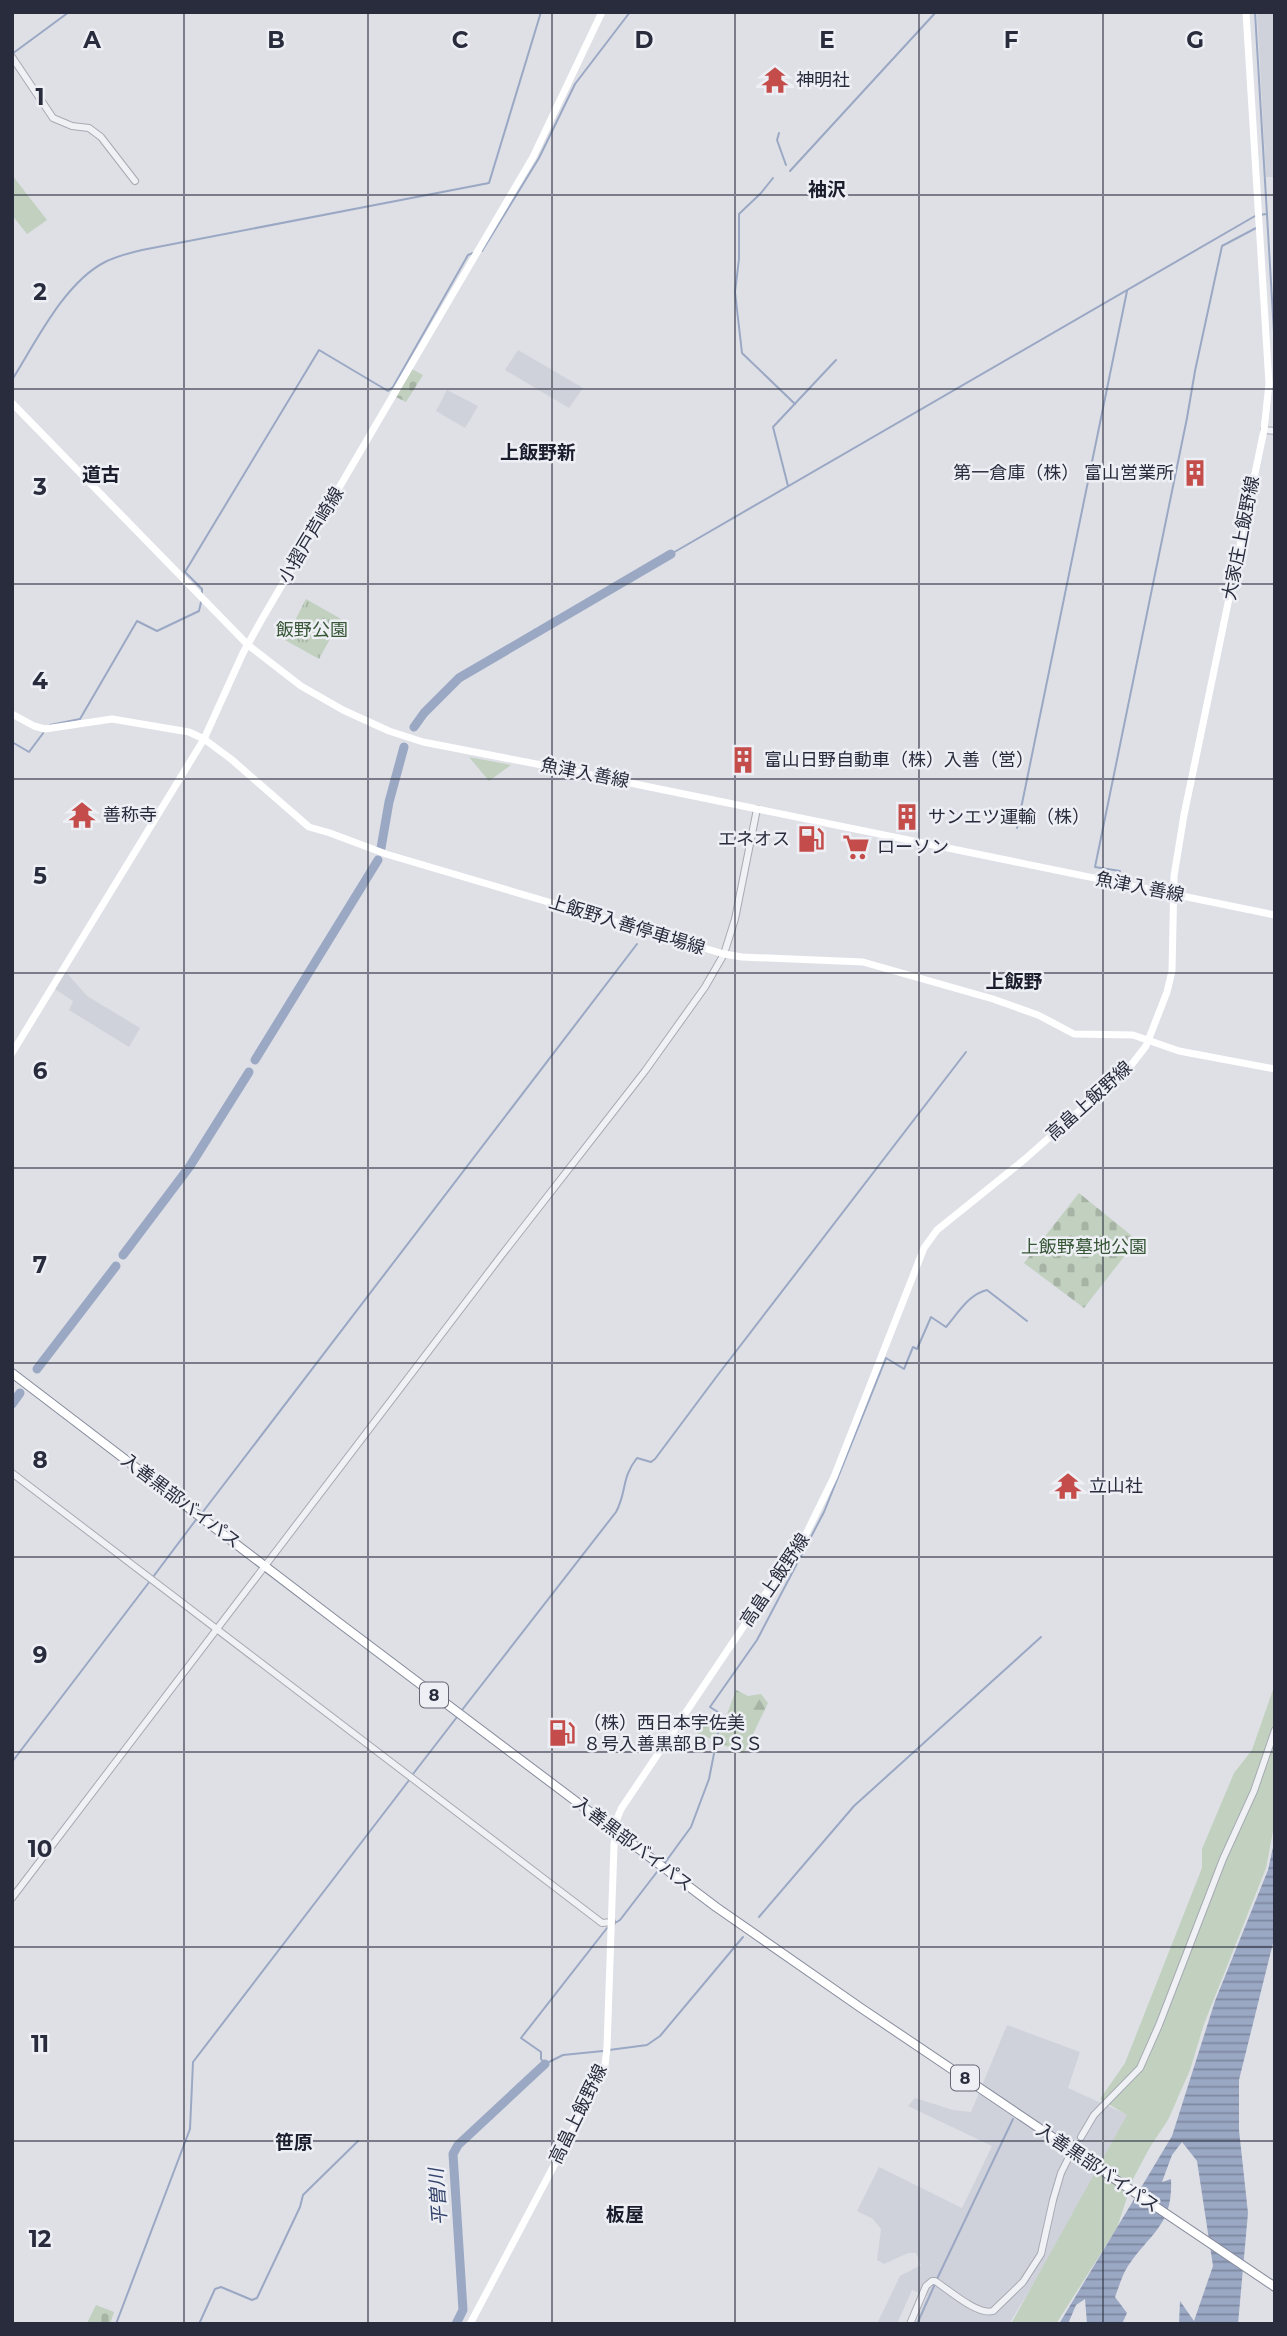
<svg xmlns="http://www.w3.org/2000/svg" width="1287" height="2336" viewBox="0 0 1287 2336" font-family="Montserrat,'Noto Sans JP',sans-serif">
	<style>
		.built { fill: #d0d2db }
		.grass { fill: #c1d0bf }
		.forest { fill: url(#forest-firs) }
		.cemetery { fill: url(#cemetery-stones) }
		.park { fill: url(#park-tufts) }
		.water { fill: url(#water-rules) }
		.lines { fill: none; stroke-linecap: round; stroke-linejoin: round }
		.stream { stroke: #9ba8c4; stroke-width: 2 }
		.river { stroke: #9ba8c4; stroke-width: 9 }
		.tertiary-casing { stroke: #a7aab3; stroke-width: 8 }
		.trunk-casing { stroke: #868b9c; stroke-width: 10 }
		.tertiary { stroke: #f0f1f5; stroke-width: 6 }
		.secondary { stroke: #fff; stroke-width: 7 }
		.trunk { stroke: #fff; stroke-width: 8 }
		.grid { fill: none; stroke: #282c3c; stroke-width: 2; stroke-opacity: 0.55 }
		.labels { text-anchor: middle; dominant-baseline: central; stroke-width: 5; stroke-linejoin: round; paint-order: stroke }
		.shield { fill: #edeff4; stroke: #636673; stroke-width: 2 }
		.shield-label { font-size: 16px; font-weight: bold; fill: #282c3c }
		.poi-label { font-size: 18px; fill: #282c3c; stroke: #edeff4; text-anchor: start }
		.street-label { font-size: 18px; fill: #282c3c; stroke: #edeff4 }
		.park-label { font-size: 18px; fill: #375636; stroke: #edeff4 }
		.neighbourhood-label { font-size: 19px; font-weight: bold; fill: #1a1d2c; stroke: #edeff4 }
		.water-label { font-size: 19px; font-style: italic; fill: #35456d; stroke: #edeff4 }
		.grid-label { font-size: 23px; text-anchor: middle; font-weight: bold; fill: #282c3c; stroke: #edeff4; stroke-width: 5; stroke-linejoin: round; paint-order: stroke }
	</style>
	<defs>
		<pattern id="forest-firs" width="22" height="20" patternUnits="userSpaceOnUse" patternTransform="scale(1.75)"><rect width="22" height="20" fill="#c1d0bf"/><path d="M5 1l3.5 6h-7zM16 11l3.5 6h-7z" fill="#a6b3a5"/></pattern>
		<pattern id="cemetery-stones" width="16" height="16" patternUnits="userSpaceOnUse" patternTransform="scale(1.75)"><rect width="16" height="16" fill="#c1d0bf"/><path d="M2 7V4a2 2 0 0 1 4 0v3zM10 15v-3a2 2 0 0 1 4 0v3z" fill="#a6b3a5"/></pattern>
		<pattern id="park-tufts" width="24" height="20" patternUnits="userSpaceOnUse" patternTransform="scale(1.75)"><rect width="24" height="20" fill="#c1d0bf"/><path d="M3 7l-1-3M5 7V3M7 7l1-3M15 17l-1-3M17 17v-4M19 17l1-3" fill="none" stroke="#a6b3a5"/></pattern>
		<pattern id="water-rules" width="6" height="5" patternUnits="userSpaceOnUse" patternTransform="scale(1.75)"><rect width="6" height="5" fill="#9ba8c4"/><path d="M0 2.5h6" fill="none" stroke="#7e89a0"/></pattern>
	</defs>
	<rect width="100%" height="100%" fill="#dee0e6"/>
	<g class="built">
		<polygon points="1257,12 1275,12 1275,177 1266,177"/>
		<polygon points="518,350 583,388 569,408 505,370"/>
		<polygon points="447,390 478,406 465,428 436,411"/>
		<polygon points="65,971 87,996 140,1028 129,1047 69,1010 73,1001 55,989"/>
		<polygon points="1007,2025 1080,2052 1068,2088 1128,2115 1047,2262 1009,2324 915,2324 927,2296 912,2290 897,2324 877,2324 900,2276 921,2265 916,2253 908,2253 884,2264 877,2260 881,2229 873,2219 857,2211 879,2167 962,2208 992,2146 908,2106 915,2098 953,2110 971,2112"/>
	</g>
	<g class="grass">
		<polygon points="12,175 47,220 27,234 12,215"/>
		<polygon points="469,757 511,765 489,781"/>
		<polygon points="1275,1684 1275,1821 1266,1868 1204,2024 1190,2070 1168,2120 1150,2147 1133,2179 1117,2228 1056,2324 1011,2324 1127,2115 1100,2099 1125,2063 1202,1868 1202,1849 1234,1773 1252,1750"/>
	</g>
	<polygon class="forest" points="736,1690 748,1696 761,1694 768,1703 744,1753 723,1745 718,1739 712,1739 697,1733 704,1721 714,1724 726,1717"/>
	<g class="cemetery">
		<polygon points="412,369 423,375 406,402 396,397"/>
		<polygon points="1079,1193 1137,1240 1084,1308 1024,1263"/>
		<polygon points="96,2305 114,2312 110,2324 87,2323"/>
	</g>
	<polygon class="park" points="306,599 341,619 319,659 285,640"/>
	<path class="water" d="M1275,1838V1935L1239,2080V2130L1248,2213L1238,2324H1179L1180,2301L1194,2321L1213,2266L1197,2161L1182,2142L1172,2155L1162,2182L1171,2179C1173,2226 1151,2232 1128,2266C1122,2275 1119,2287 1115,2297L1127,2313L1122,2324H1087L1085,2299L1076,2305L1068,2324H1059L1172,2136L1215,2001L1268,1870Z"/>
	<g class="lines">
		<g class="stream">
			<polyline points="1255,12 1275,350"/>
			<polyline points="12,54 69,12"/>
			<polyline points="779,133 777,140 786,165"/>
			<polyline points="790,171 936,12"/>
			<polyline points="773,178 761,193 739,214 739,259 735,292 742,353 795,404"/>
			<polyline points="1260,215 1266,214"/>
			<polyline points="482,251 539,158 575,84 630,12"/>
			<path d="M12,380C36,342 64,283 105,262C117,256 129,253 142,250L489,183L541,12"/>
			<polyline points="788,486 773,427 836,360"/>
			<polyline points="671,554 1255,216"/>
			<polyline points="202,593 202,589 185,572 319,350 388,391 393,387 468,255 473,253"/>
			<polyline points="50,725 80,719 137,621 157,631 199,611 201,602"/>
			<polyline points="12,742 29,752 44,732"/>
			<polyline points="1017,828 1127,291"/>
			<polyline points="1120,871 1095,867 1187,418 1195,371 1222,246 1256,228"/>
			<polyline points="202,1513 637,944"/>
			<polyline points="153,1577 198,1517"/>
			<path d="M462,1710L616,1512C627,1492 621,1478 637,1458L651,1462L655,1459L717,1376L966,1052"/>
			<polyline points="12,1762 150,1581"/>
			<polyline points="413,1774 457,1717"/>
			<path d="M664,1864L691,1827L709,1779L721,1718V1714L710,1707L757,1640L824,1512L886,1358L904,1369L913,1347L917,1349L931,1317L946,1327C958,1313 969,1294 987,1290L1027,1321"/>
			<polyline points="759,1917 854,1806 1041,1637"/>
			<polyline points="615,1923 620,1920 660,1868"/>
			<polyline points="609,2050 647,2045 660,2036 743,1937"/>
			<polyline points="603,2051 563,2055 545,2064 541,2059 541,2052 521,2038 607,1928"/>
			<polyline points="937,2279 1013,2119"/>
			<polyline points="116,2324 190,2129 193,2062 410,1779"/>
			<polyline points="199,2324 215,2289 221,2287 252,2300 257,2298 300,2207 303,2195 358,2141"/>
			<polyline points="917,2324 935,2284"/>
		</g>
		<g class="river">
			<polyline points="414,727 424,713 459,678 671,554"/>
			<polyline points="381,848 389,802 404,747"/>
			<polyline points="255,1060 378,860"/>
			<polyline points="123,1255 190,1166 249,1072"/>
			<polyline points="37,1369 116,1266"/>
			<polyline points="12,1404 20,1393"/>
			<polyline points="456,2324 463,2310 453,2154 458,2145 545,2064"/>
		</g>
		<defs>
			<g id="tertiary">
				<polyline points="12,57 53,118 72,126 89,128 101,137 135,181"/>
				<polyline points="1264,430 1275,431"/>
				<polyline points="12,1473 602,1923 612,1922"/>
				<polyline points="12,1898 501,1256 645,1071 705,987 724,954 735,919 757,809"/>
				<polyline points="1081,2137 1094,2115 1140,2068 1159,2025 1223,1859 1254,1791 1275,1730"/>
				<path d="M910,2324L926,2286L932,2281H935C949,2290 978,2316 993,2311L1023,2282L1041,2254L1053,2200L1061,2173L1069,2157"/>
			</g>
			<polyline id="trunk" points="12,1373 338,1622 716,1907 861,2008 1275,2287"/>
		</defs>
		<use href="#tertiary" class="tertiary-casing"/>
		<use href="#trunk" class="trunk-casing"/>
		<use href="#tertiary" class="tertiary"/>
		<g class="secondary">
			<polyline points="12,403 248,645 301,686 343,710 389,731 423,742 552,767 1275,915"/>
			<polyline points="12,714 34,726 45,729 112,719 189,732 204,739 231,759 309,827 330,833 386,854 724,954 742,957 863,962 993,999 1038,1015 1074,1034 1133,1035 1179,1051 1275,1069"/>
			<polyline points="12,1053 204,739 243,653 262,619 533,157 602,12"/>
			<polyline points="470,2324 595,2088 605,2065 607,2048 614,1845 617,1819 621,1809 807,1532 834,1477 924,1248 937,1230 1025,1159 1132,1064 1146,1046 1167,992 1172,971 1174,876 1184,815 1264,430 1269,384 1246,12"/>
		</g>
		<use href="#trunk" class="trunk"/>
	</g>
	<path class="grid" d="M184,12V2324M368,12V2324M552,12V2324M735,12V2324M919,12V2324M1103,12V2324M12,195H1275M12,389H1275M12,584H1275M12,779H1275M12,973H1275M12,1168H1275M12,1363H1275M12,1557H1275M12,1752H1275M12,1947H1275M12,2141H1275"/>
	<defs>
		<symbol id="temple-bare" viewBox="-9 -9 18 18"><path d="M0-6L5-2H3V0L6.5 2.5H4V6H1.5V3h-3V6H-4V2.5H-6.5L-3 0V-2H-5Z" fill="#c44c4a" stroke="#edeff4" stroke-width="2.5" paint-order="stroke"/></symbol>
		<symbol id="building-bare" viewBox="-9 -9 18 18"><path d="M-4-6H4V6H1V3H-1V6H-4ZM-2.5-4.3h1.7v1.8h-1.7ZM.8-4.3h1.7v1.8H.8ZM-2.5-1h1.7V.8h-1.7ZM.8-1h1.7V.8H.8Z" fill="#c44c4a" stroke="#edeff4" stroke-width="2.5" paint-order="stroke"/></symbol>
		<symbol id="fuel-bare" viewBox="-9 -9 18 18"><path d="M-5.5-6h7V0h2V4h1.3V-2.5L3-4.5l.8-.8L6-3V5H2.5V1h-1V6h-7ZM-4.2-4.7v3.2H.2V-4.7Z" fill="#c44c4a" stroke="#edeff4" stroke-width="2.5" paint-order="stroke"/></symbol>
		<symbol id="supermarket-bare" viewBox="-9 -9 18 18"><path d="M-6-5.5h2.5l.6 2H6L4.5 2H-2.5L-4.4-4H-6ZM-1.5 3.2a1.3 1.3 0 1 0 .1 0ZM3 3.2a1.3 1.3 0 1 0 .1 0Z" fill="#c44c4a" stroke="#edeff4" stroke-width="2.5" paint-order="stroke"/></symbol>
	</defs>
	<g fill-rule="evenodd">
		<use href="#temple-bare" x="756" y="61" width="38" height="38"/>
		<use href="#building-bare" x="1176" y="454" width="38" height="38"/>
		<use href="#building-bare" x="724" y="741" width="38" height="38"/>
		<use href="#temple-bare" x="63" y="796" width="38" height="38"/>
		<use href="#building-bare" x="888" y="798" width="38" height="38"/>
		<use href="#fuel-bare" x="792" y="820" width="38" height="38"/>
		<use href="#supermarket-bare" x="837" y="828" width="38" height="38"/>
		<use href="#temple-bare" x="1049" y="1467" width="38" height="38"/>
		<use href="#fuel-bare" x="543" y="1714" width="38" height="38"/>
	</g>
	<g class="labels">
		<g class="shield">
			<rect x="420" y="1682.5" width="28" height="25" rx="5"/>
			<rect x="951" y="2065.5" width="28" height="25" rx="5"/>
		</g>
		<g class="shield-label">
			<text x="434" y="1695">8</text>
			<text x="965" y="2078">8</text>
		</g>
		<g class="poi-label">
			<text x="796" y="80">神明社</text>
			<text x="1174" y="473" text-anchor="end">第一倉庫（株） 富山営業所</text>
			<text x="764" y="760">富山日野自動車（株）入善（営）</text>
			<text x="103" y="815">善称寺</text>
			<text x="928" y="817">サンエツ運輸（株）</text>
			<text x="790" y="839" text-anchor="end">エネオス</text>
			<text x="877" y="847">ローソン</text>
			<text x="1089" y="1486">立山社</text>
			<text x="583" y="1723">（株）西日本宇佐美<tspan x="583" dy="21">８号入善黒部ＢＰＳＳ</tspan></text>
		</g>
		<g class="street-label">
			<text transform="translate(311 535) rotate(-59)">小摺戸芦崎線</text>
			<text transform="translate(1241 538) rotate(-79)">大家庄上飯野線</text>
			<text transform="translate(585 773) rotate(11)">魚津入善線</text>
			<text transform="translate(1140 887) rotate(11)">魚津入善線</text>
			<text transform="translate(627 925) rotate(17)">上飯野入善停車場線</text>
			<text transform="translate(1089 1101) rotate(-42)">高畠上飯野線</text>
			<text transform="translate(181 1501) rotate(37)">入善黒部バイパス</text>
			<text transform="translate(775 1580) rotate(-56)">高畠上飯野線</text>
			<text transform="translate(633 1844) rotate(37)">入善黒部バイパス</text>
			<text transform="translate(578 2114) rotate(-64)">高畠上飯野線</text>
			<text transform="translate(1098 2168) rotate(34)">入善黒部バイパス</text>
		</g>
		<g class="park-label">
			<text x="312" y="630">飯野公園</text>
			<text x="1084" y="1247">上飯野墓地公園</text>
		</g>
		<g class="neighbourhood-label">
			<text x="827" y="189">袖沢</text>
			<text x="538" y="452">上飯野新</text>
			<text x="101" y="474">道古</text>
			<text x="1014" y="981">上飯野</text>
			<text x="294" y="2142">笹原</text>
			<text x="625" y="2214">板屋</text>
		</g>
		<g class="water-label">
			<text transform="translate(438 2197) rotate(-94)">平曽川</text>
		</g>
	</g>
	<g class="grid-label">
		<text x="92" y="48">A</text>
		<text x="276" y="48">B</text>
		<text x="460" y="48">C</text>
		<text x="644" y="48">D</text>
		<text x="827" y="48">E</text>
		<text x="1011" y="48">F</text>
		<text x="1195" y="48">G</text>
		<text x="40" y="105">1</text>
		<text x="40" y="300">2</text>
		<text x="40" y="495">3</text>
		<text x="40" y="689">4</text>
		<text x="40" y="884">5</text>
		<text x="40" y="1079">6</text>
		<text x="40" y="1273">7</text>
		<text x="40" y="1468">8</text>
		<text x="40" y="1663">9</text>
		<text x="40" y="1857">10</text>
		<text x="40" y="2052">11</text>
		<text x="40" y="2247">12</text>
	</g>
	<rect width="1287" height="2336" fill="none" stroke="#282c3c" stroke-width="28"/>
</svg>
